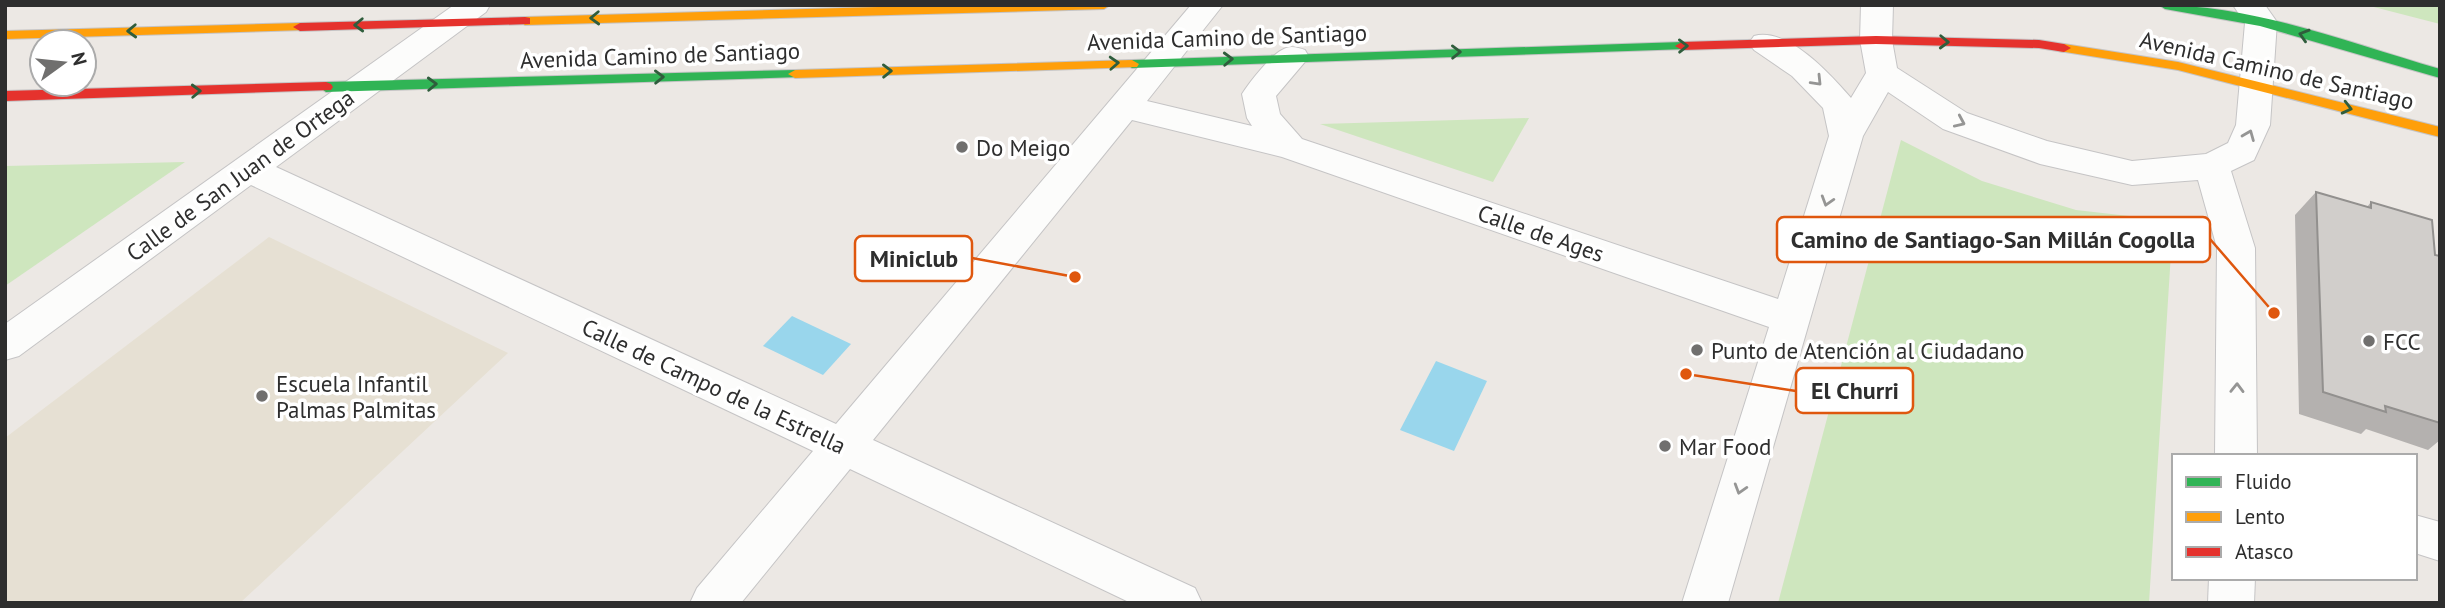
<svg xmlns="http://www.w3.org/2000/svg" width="2445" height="608" viewBox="0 0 2445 608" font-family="'PT Sans',sans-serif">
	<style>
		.education { fill: #e6e0d3 }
		.green { fill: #cee6be }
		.water { fill: #99d6ec }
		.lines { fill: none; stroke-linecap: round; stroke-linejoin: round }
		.street-casing { stroke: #c5c4c5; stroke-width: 2 }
		.fast-casing { stroke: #c5c4c5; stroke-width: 2 }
		.slow-casing { stroke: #c5c4c5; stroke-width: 2 }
		.jam-casing { stroke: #c5c4c5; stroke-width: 2 }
		.street { fill: #fcfcfb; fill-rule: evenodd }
		.fast { fill: #30b455; fill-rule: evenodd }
		.slow { fill: #ff9f0a; fill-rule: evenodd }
		.jam { fill: #e5322d; fill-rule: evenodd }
		.wall { fill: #b4b1af }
		.building { fill: #d1cecb; stroke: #92908e; stroke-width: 2 }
		.oneway { stroke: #2f5d3c }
		.oneway2 { stroke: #959594 }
		.poi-dot { fill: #706f6e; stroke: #fff; stroke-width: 2.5 }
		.labels { text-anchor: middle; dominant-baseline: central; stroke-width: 7; stroke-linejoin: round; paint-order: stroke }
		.street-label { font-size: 23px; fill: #2e2e2e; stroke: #fff }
		.poi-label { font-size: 23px; fill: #2e2e2e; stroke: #fff; text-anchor: start }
		.leader { fill: none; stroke: #df570e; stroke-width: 2.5 }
		.callout-dot { fill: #df570e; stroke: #fff; stroke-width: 2.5 }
		.callout { fill: #fff; stroke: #df570e; stroke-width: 2.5 }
		.callout-label { font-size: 24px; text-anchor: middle; font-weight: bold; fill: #2e2e2e }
	</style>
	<rect width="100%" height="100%" fill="#ece8e4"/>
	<polygon class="education" points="269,237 508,353 240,603 5,603 5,438"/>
	<g class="green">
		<polygon points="2366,5 2440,5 2440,24"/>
		<polygon points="1529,118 1493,182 1320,124"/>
		<polygon points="1901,140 1982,181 2076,210 2173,221 2149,603 1778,603"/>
		<polygon points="185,162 5,286 5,166"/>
	</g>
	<g class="water">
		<polygon points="792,316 851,344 823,375 763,346"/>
		<polygon points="1436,361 1487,381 1454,451 1400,430"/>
	</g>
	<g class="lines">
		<defs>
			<g id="street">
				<path d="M454,5H490L486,12L276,167L836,424L1191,5H1223L1147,101L1252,126L1247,118L1242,94C1249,83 1270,56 1282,50C1289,45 1297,47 1305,50L1309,57L1276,96L1280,114L1302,139L1778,299L1829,136L1823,108L1792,76L1754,50L1749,43L1754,36C1788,27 1830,74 1851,98L1866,73L1860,40L1861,5H1893L1892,40L1897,68L1967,113L2047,141L2132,161L2206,154L2228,143L2236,125L2245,23L2233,5H2265L2277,22L2270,125L2254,160L2231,171L2255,248L2257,456H2215L2217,248L2198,180L2132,185L2040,164L1943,129L1888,92L1863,136L1728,603H1682L1769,327L1282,157L1132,120L873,440L1195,588L1202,603H1131L850,469L741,603H690L697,588L813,451L251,185L19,356L5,360V324Z"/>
				<polygon points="2415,515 2440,522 2440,561 2415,553"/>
				<polygon points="2209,578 2255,578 2254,603 2208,603"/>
			</g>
			<g id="fast">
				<path d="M2159,5C2254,5 2349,43 2440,69V78L2260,26L2165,9Z"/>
				<polygon points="1682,42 1687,43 1687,49 1132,68 1125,64 1132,60"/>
				<polygon points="795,70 802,74 800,77 326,92 319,87 326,82"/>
			</g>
			<g id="slow">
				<polygon points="950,5 1110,5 1104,9 525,25 519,21 525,17"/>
				<polygon points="300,23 307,27 305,30 5,39 5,31"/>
				<polygon points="2064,44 2178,62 2440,127 2440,137 2178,70 2059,51 2057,48"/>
				<polygon points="1132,60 1139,64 1137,67 795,78 788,74 795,70"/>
			</g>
			<g id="jam">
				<polygon points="525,17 530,18 530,24 300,31 293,27 300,23"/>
				<polygon points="1876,36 2039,40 2064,44 2071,48 2064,52 2039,48 1876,44 1682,50 1675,46 1682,42"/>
				<polygon points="326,82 331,84 333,87 331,90 5,101 5,91"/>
			</g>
		</defs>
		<use href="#street" class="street-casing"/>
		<use href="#fast" class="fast-casing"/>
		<use href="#slow" class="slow-casing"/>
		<use href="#jam" class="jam-casing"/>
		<use href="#street" class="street"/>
		<use href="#fast" class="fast"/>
		<use href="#slow" class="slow"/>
		<use href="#jam" class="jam"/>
	</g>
	<polygon class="wall" points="2316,192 2367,207 2371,202 2435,255 2440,256 2440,440 2428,450 2366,429 2361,434 2299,414 2295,215"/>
	<polygon class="building" points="2316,192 2371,208 2371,202 2432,220 2435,255 2440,256 2440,423 2385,406 2386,412 2323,392"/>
	<defs><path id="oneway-chevron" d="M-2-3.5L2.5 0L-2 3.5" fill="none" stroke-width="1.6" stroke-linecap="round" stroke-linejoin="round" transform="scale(1.75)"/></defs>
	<g class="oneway">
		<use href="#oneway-chevron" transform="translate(595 18) rotate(178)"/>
		<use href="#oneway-chevron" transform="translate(359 25) rotate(178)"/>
		<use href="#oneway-chevron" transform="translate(132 31) rotate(178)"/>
		<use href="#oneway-chevron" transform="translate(2304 35) rotate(-163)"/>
		<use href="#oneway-chevron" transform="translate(1944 42) rotate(2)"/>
		<use href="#oneway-chevron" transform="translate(1683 46) rotate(-1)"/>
		<use href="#oneway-chevron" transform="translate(1456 52) rotate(-1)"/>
		<use href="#oneway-chevron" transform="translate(1228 59) rotate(-2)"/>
		<use href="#oneway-chevron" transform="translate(1114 63) rotate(-3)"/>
		<use href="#oneway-chevron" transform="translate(887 71) rotate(-1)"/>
		<use href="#oneway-chevron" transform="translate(659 77) rotate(-1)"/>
		<use href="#oneway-chevron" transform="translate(432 84) rotate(-2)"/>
		<use href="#oneway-chevron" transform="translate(196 91) rotate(-2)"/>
		<use href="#oneway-chevron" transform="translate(2347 108) rotate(14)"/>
	</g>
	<g class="oneway2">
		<use href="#oneway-chevron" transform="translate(1817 81) rotate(46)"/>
		<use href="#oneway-chevron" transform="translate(1960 122) rotate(24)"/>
		<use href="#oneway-chevron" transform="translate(2249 135) rotate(-68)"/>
		<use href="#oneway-chevron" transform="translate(1827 201) rotate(107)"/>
		<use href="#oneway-chevron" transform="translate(2237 388) rotate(-89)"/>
		<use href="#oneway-chevron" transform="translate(1740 489) rotate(107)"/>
	</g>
	<g class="poi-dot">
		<circle cx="962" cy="147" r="7"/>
		<circle cx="2369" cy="341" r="7"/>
		<circle cx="1697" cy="350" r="7"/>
		<circle cx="262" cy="396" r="7"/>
		<circle cx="1665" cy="446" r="7"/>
	</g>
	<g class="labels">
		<g class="street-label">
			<text transform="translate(1227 37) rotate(-2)">Avenida Camino de Santiago</text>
			<text transform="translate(660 55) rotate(-2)">Avenida Camino de Santiago</text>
			<text transform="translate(2277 70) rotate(13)">Avenida Camino de Santiago</text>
			<text transform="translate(240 175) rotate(-36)">Calle de San Juan de Ortega</text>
			<text transform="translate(1541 233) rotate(19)">Calle de Ages</text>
			<text transform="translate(714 386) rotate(25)">Calle de Campo de la Estrella</text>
		</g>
		<g class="poi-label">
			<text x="976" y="147">Do Meigo</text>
			<text x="2383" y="341">FCC</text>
			<text x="1711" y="350">Punto de Atención al Ciudadano</text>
			<text x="276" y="383">Escuela Infantil<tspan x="276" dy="26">Palmas Palmitas</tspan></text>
			<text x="1679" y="446">Mar Food</text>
		</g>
	</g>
	<path class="leader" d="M2274 313L2210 239M1075 277L972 258M1686 374L1796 391"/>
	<g class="callout-dot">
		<circle cx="2274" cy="313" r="7"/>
		<circle cx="1075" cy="277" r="7"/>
		<circle cx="1686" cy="374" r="7"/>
	</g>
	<g class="callout">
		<rect x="1777" y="217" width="433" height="45" rx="7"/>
		<rect x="855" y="236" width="117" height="45" rx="7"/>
		<rect x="1796" y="368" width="117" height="45" rx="7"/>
	</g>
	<g class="callout-label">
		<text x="1993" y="248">Camino de Santiago-San Millán Cogolla</text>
		<text x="914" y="267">Miniclub</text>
		<text x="1855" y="399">El Churri</text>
	</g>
	<rect width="2445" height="608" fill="none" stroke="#2e2e2e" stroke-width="14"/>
	<rect x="2172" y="454" width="245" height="126" fill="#ffffff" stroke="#ababab" stroke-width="2"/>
	<rect x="2186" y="477" width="35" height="10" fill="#30b455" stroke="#ababab" stroke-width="2"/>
	<text x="2235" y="489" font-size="21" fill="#2e2e2e">Fluido</text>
	<rect x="2186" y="512" width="35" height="10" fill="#ff9f0a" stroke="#ababab" stroke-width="2"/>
	<text x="2235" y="524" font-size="21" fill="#2e2e2e">Lento</text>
	<rect x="2186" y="547" width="35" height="10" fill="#e5322d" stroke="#ababab" stroke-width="2"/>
	<text x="2235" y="559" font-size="21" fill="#2e2e2e">Atasco</text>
	<g transform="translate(63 63) rotate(75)"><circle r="33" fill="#ffffff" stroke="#ababab" stroke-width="2"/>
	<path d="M0-5L12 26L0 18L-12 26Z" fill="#706f6e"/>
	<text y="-10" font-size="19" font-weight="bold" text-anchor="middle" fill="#2e2e2e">N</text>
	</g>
</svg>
